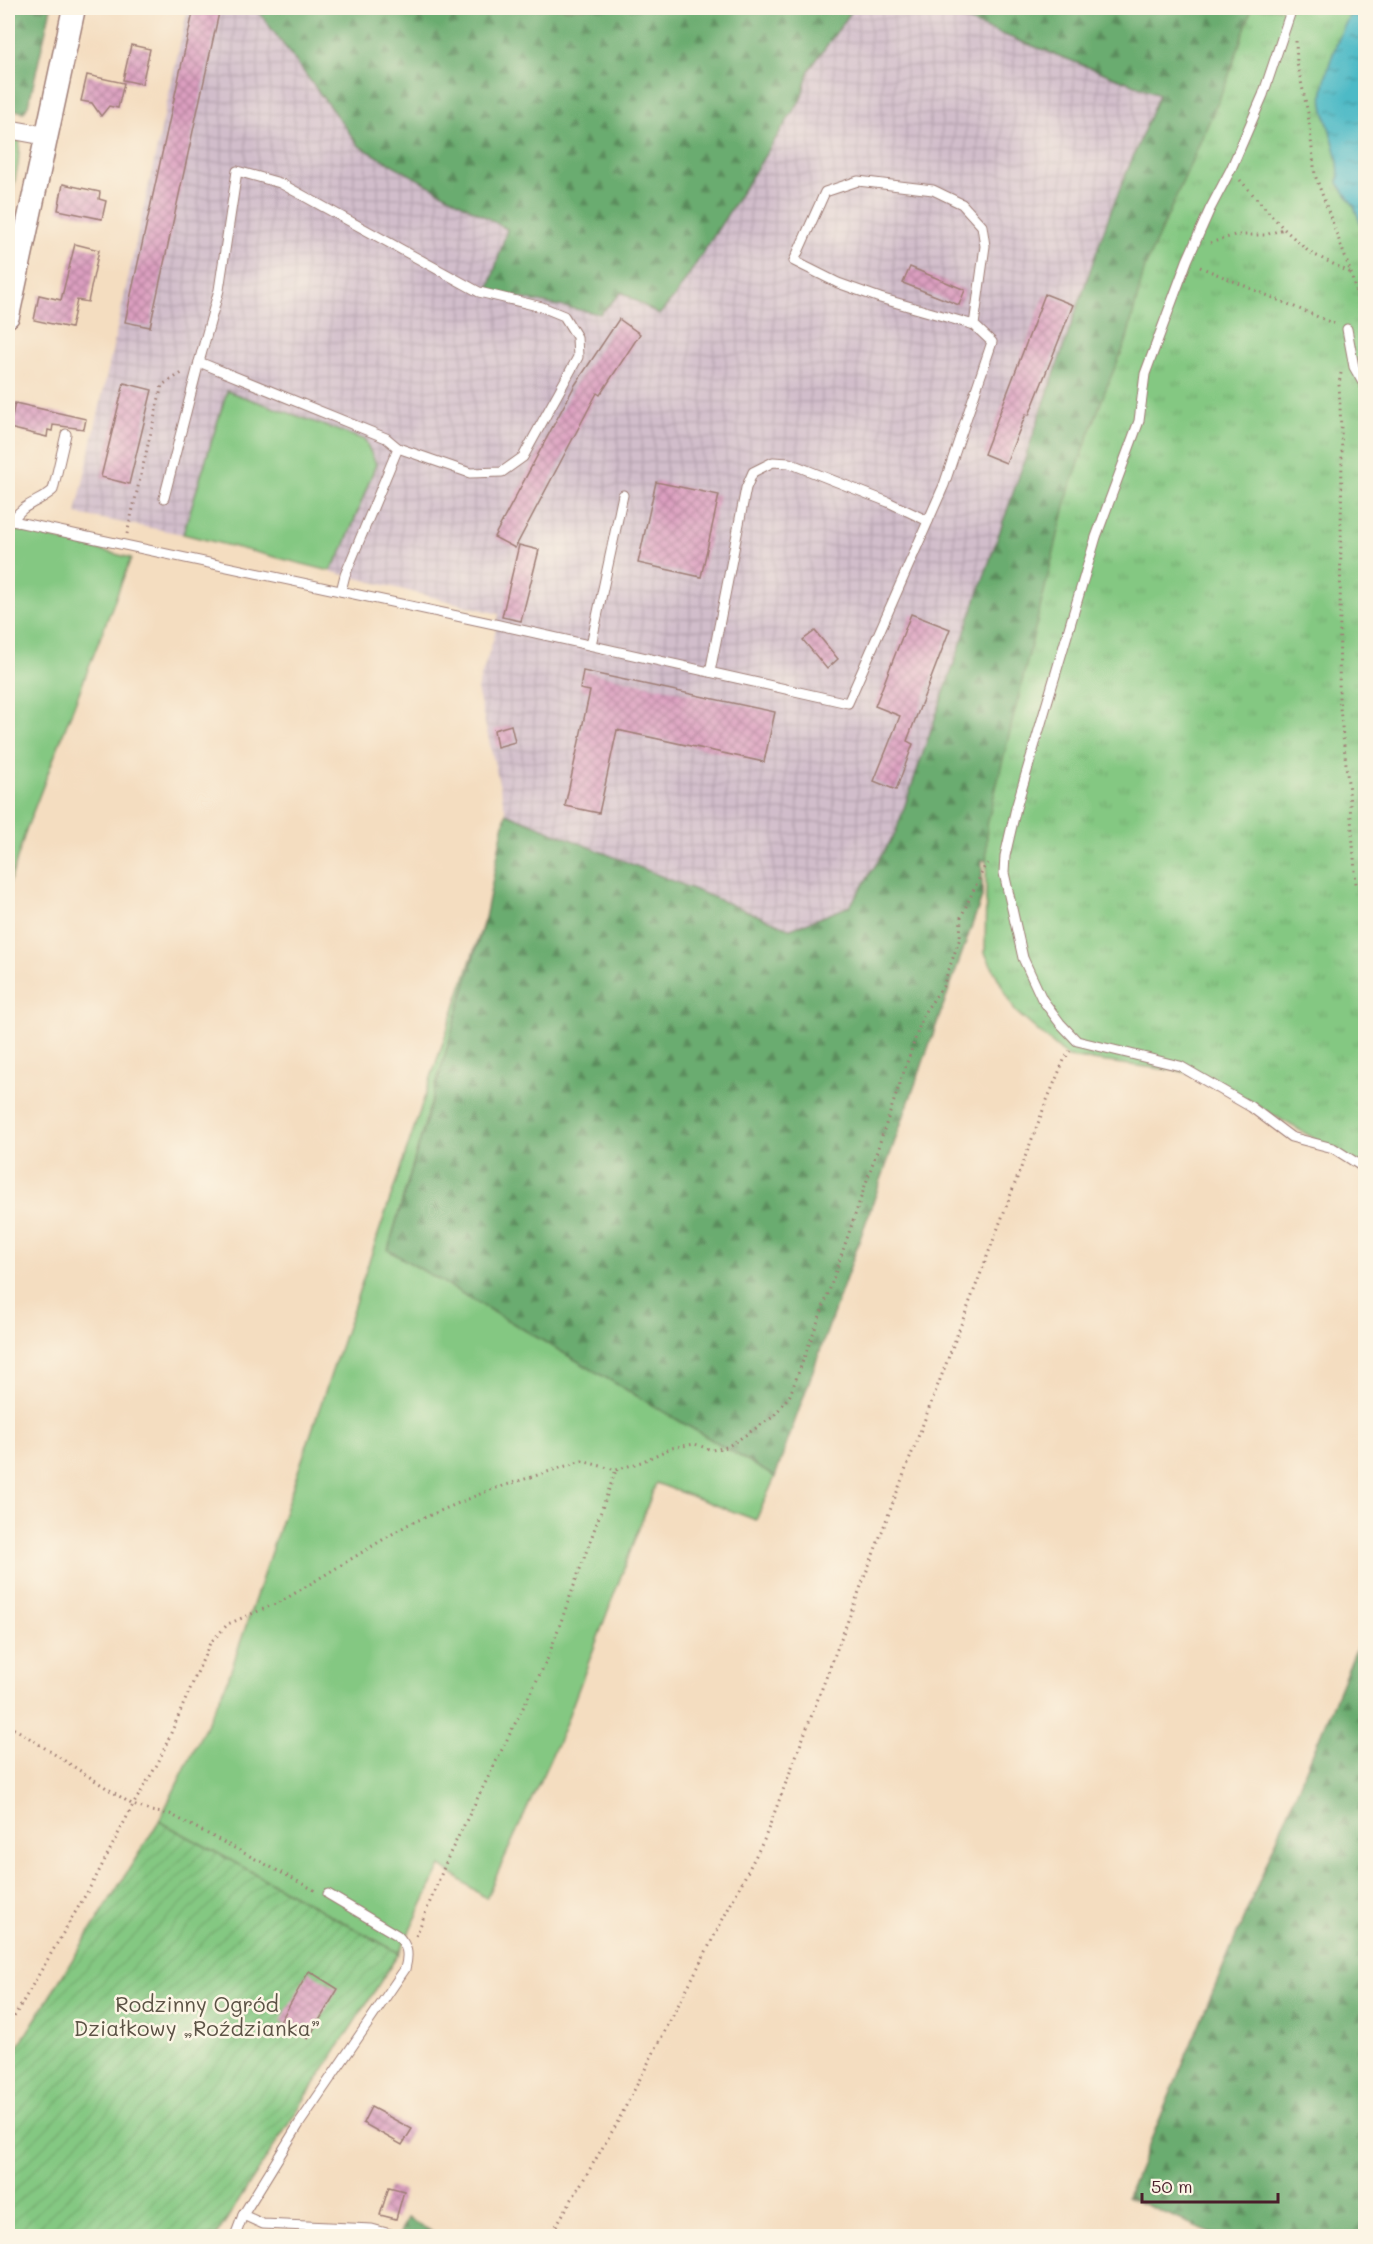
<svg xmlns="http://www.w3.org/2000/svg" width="1373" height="2244" viewBox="0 0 1373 2244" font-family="Mali,sans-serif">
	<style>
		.industrial { fill: url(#industrial-grid) }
		.grass { fill: #84c882; stroke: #677456; stroke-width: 1.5 }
		.forest { fill: url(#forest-firs); stroke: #5a664e; stroke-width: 1.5 }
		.park { fill: url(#park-tufts); stroke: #677456; stroke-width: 1.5 }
		.garden { fill: url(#garden-furrows); stroke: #677456; stroke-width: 1.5 }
		.water { fill: url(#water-ripples); stroke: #4c6c78; stroke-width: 1.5 }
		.building { fill: url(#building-cross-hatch) }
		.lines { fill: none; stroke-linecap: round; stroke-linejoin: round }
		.service-casing { stroke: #9f7e76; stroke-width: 11 }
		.minor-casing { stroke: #9f7e76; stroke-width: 20 }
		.tertiary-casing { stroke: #9f7e76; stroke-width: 25 }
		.path { stroke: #9f7e76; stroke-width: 3; stroke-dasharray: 1.5 4.5; stroke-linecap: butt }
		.service { stroke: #fff; stroke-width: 9 }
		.minor { stroke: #fff; stroke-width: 18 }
		.tertiary { stroke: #fff; stroke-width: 22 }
		.labels { text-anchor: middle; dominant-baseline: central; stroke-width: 5; stroke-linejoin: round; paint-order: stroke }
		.park-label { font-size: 21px; fill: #5b5245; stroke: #fcf5e5 }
	</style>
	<defs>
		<pattern id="industrial-grid" width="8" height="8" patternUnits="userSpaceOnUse" patternTransform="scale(1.5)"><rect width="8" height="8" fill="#d1bdcb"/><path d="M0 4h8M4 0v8" fill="none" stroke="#b5a2ae"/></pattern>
		<pattern id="forest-firs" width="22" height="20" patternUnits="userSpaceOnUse" patternTransform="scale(1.5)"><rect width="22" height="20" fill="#6bac70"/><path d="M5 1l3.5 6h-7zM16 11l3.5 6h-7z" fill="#5a8b5c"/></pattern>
		<pattern id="park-tufts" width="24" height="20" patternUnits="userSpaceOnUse" patternTransform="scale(1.5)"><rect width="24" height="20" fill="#84c882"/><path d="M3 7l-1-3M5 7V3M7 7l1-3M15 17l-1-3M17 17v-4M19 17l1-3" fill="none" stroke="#74ab70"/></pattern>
		<pattern id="garden-furrows" width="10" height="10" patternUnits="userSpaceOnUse" patternTransform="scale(1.5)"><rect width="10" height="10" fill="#84c882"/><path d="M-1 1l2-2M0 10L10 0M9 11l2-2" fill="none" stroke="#74ab70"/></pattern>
		<pattern id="water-ripples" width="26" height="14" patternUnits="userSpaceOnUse" patternTransform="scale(1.5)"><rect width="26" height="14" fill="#4dbac6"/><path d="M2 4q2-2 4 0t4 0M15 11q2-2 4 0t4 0" fill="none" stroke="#4297a1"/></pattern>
		<pattern id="building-cross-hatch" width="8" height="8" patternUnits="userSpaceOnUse" patternTransform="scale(1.5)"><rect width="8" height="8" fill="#db9fc0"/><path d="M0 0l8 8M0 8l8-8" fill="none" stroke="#b4819c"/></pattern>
	</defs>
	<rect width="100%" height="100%" fill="#fcf5e5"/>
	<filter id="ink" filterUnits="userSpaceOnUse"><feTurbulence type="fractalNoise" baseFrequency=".0167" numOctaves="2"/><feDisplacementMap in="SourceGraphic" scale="12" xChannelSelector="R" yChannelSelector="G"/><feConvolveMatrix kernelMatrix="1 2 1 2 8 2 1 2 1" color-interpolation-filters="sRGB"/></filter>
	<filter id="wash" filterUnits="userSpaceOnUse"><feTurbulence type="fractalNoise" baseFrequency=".008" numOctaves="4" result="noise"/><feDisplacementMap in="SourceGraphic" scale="24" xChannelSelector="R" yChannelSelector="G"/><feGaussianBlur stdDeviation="1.35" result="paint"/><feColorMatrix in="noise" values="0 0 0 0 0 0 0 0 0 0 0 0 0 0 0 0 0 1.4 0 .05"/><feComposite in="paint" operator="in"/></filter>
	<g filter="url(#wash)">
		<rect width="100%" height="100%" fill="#f4ddc0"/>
		<polygon class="industrial" points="188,8 256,8 359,146 622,291 659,315 676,295 801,99 809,70 854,8 933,8 1159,94 1110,213 895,834 850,906 791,929 506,813 477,689 494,637 499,614 183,534 76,514"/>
		<g class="grass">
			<polygon points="8,138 20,140 18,165 8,213"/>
			<polygon points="227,391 365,440 376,464 342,552 330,571 183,534"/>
			<polygon points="8,529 30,532 131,558 26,830 8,888"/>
			<polygon points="485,918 388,1250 775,1477 756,1520 656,1483 562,1733 486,1898 441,1866 399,1953 159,1821 227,1682"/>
		</g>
		<g class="forest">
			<polygon points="8,8 51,8 29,103 24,112 8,109"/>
			<polygon points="256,8 854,8 809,70 801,99 676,295 659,315 622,292 600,314 488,292 507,229 359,146"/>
			<polygon points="933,8 1354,8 1366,355 1027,867 982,860 982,897 775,1477 388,1250 485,918 506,813 791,929 850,906 895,834 1110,213 1159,94"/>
			<polygon points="1365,1628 1365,2236 1219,2236 1127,2197"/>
			<polygon points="407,2218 440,2236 399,2236"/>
		</g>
		<polygon class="park" points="1252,8 1365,8 1365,1173 1326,1145 1201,1074 1068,1057 1015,1011 985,953 987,825 1069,490 1107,386 1126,342 1145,267 1227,81"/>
		<polygon class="garden" points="159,1821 399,1953 216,2236 8,2236 8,2063"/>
		<path class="water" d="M1354,8H1366L1365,236L1354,206L1338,183C1342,156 1328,131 1323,105C1319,83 1342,26 1354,8Z"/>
		<g id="blocks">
			<g class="building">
				<polygon points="194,8 220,8 150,327 125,322"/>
				<polygon points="131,45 150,49 142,84 123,80"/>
				<polygon points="87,75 124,83 118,108 109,106 101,116 92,103 81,101"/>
				<polygon points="63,184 100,192 99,199 106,201 102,219 58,210"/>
				<polygon points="75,244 99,250 88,302 77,300 71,328 34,320 39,295 61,300"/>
				<polygon points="910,267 965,290 959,305 903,283"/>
				<polygon points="1045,294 1073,305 1029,415 1026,414 1006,463 984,454"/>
				<polygon points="619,319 640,334 600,395 597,393 515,548 494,537 575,385"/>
				<polygon points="124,383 152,390 129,484 101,477"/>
				<polygon points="15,403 86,419 84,429 53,425 52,431 48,430 47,437 9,428"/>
				<polygon points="656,482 719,495 701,577 638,563"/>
				<polygon points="519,545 539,550 521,621 502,617"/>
				<polygon points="911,614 950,629 907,741 913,744 896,790 874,781 900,716 875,706"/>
				<polygon points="815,631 838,659 827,669 803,640"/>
				<polygon points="583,671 775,712 764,762 617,730 599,813 565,806 590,691 580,689"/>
				<polygon points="511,725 515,742 497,747 494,730"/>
				<polygon points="309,1971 338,1989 308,2039 280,2022"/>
				<polygon points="371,2107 412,2129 402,2145 363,2123"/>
				<polygon points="389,2187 404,2191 396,2219 380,2215"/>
			</g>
		</g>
	</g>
	<g filter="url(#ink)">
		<use href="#blocks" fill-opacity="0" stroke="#9f7e76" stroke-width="1.5"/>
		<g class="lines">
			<defs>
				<g id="service">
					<polyline points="1292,8 1263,95 1231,169 1210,209 1187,261 1145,374 1139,421 1096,537 1016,808 1005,856 1004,873 1023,958 1042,999 1060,1023 1077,1041 1180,1066 1251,1107 1291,1137 1333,1148 1366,1169"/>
					<polyline points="1347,329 1354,367 1366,388"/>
					<polyline points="199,362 219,290 237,171 280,183 479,292 542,307 564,316 577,337 578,357 523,457 502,472 470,473 398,448"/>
					<polyline points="164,498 199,362 386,438 398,448 345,575 341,591"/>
					<polyline points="8,520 499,625 848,703 944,485 992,342 974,325 880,298 838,283 794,261 825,192 858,181 933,190 962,204 982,226 985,246 974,325"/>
					<path d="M13,521C22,503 39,503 53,490L66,434"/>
					<polyline points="591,645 623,495"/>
					<polyline points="710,672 746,488 753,472 773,462 789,463 888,502 928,521"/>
					<polyline points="243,2215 263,2224 372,2229 398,2236"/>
					<path d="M235,2236L243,2215L299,2124L405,1969C409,1954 408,1946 397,1935L328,1894"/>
				</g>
				<polyline id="minor" points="8,129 46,136"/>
				<polyline id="tertiary" points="8,316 74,8"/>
			</defs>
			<use href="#service" class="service-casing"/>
			<use href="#minor" class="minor-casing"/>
			<use href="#tertiary" class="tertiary-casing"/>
			<g class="path">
				<polyline points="1296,41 1297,63 1308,113 1315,175 1351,273 1366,335"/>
				<polyline points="1240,180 1284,229 1309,252 1351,273"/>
				<polyline points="1210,243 1235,235 1265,235 1284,229"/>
				<polyline points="1200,267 1335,324"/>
				<polyline points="1341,373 1339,384 1342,452 1339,699 1349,792 1356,884 1366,895"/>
				<polyline points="127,534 162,385 182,373"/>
				<polyline points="8,1726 20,1732 133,1805 150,1811 170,1814 316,1891"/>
				<polyline points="416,1936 449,1855 547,1660 616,1470"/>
				<polyline points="8,2027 96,1877 133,1805 158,1763 210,1643 228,1624 282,1601 407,1525 487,1491 582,1461 616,1470 641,1462 671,1448 695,1444 712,1450 727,1447 773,1417 790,1395 827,1297 924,1013 943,986 960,938 961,917 984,868 991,860"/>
				<polyline points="550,2236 616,2125 764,1840 1045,1105 1064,1060 1070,1051"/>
			</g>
			<use href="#service" class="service"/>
			<use href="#minor" class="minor"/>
			<use href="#tertiary" class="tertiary"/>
		</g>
	</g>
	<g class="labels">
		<g class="park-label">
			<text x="197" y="2003">Rodzinny Ogród<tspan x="197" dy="24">Działkowy „Roździanka”</tspan></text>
		</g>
	</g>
	<rect width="1373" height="2244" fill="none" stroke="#fcf5e5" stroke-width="30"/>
	<path d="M1142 2193v9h136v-9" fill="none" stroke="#4a1f2b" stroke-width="3"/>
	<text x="1151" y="2193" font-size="18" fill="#4a1f2b" stroke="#fcf5e5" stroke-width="4.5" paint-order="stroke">50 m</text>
</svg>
